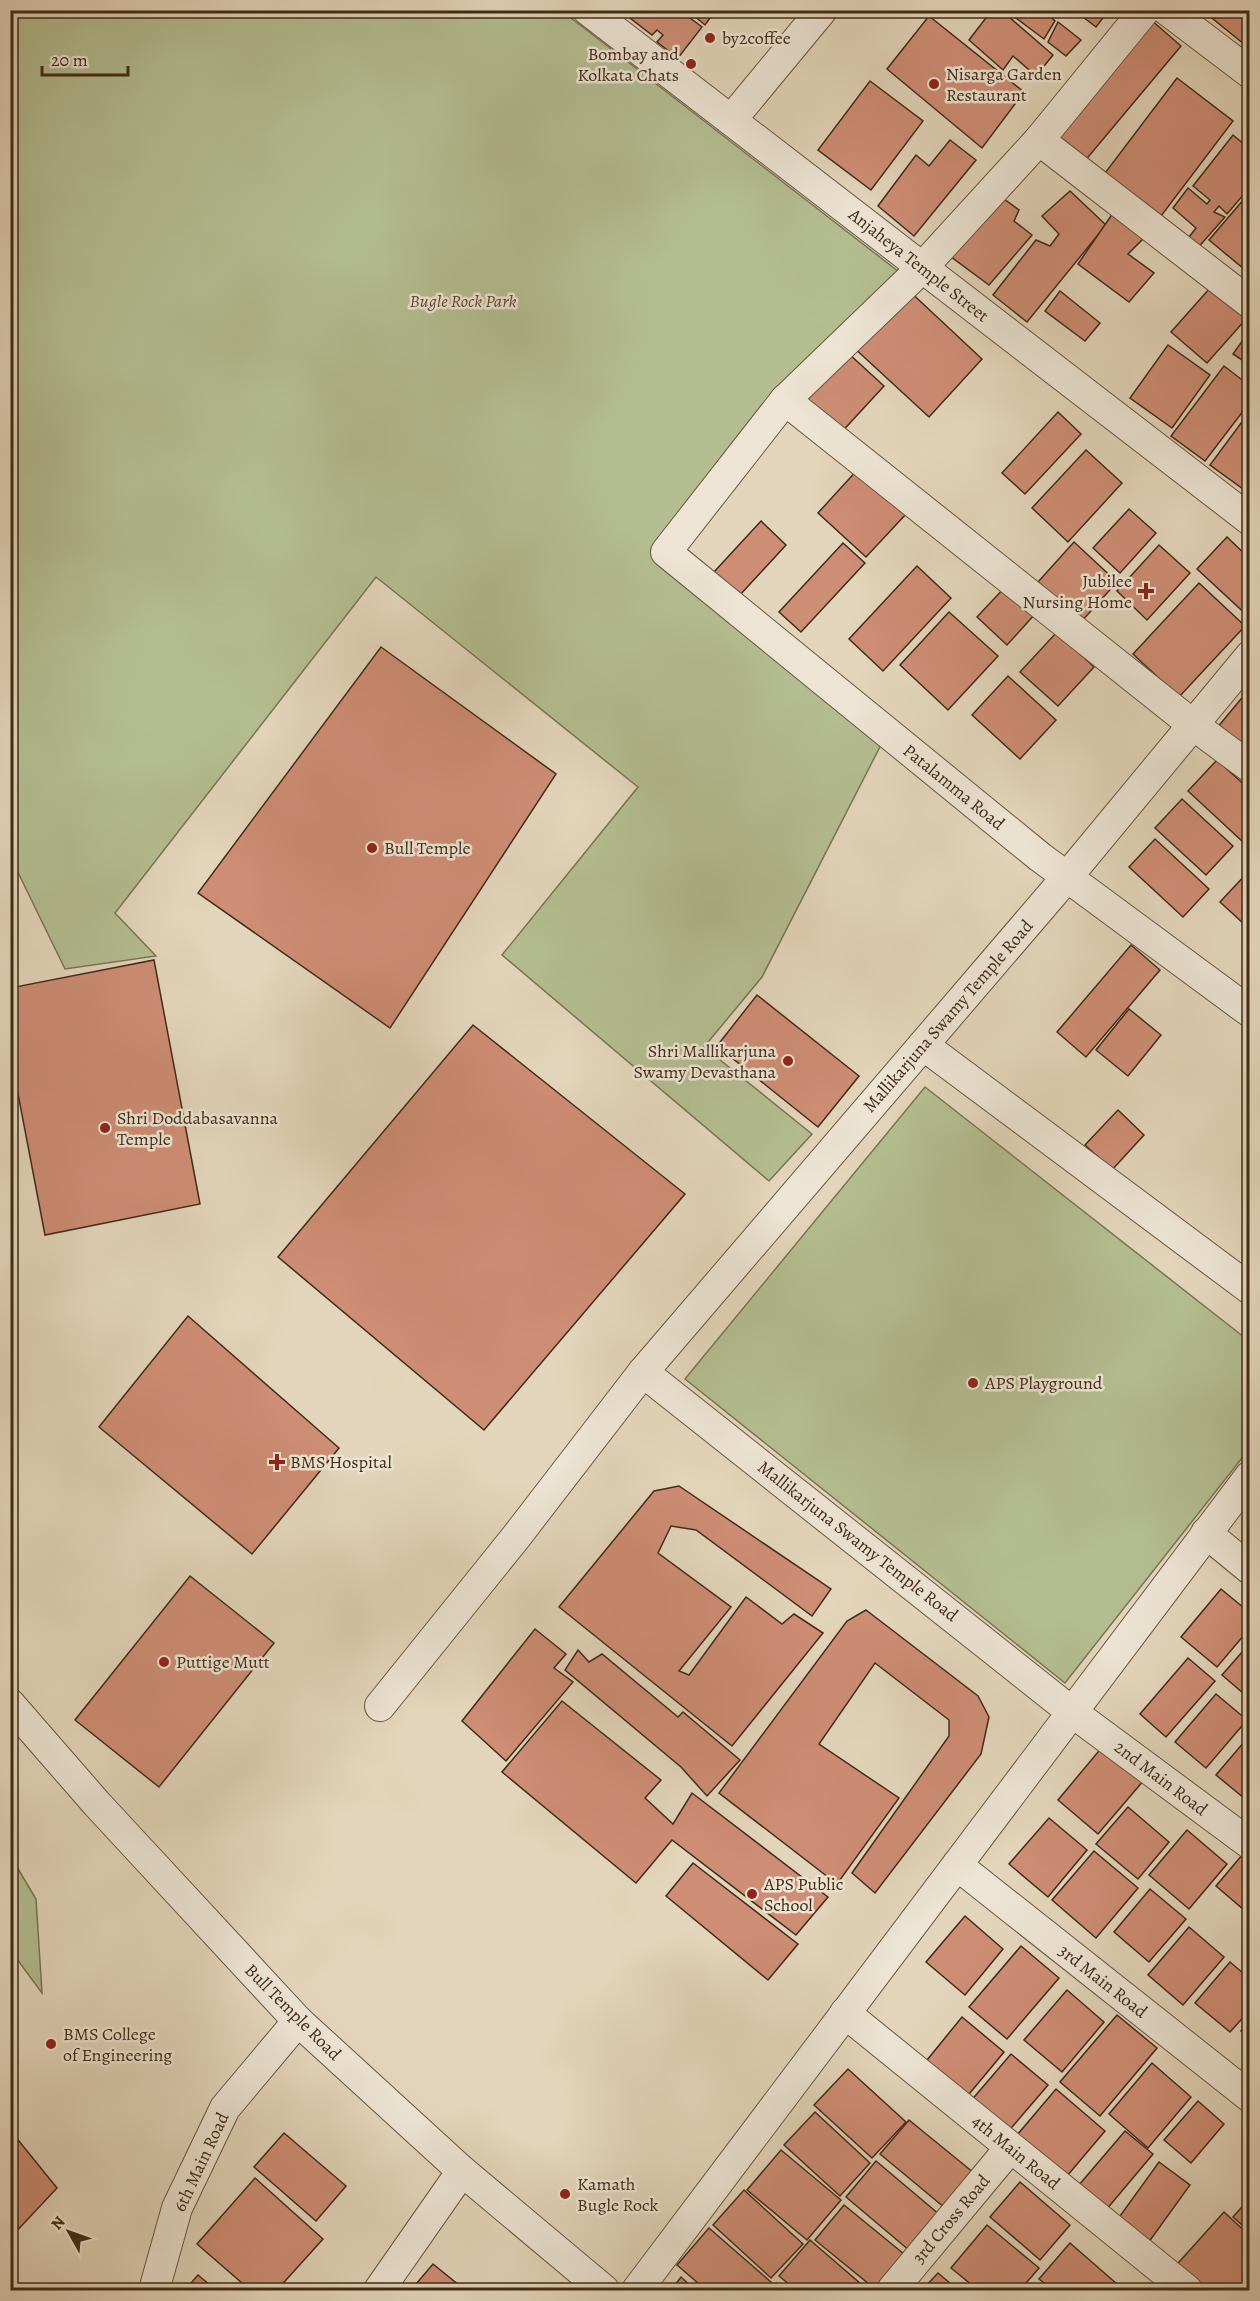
<svg xmlns="http://www.w3.org/2000/svg" width="1260" height="2301" viewBox="0 0 1260 2301" font-family="Alegreya,serif">
	<style>
		.green { fill: #b3bd91; stroke: #7a7454; stroke-width: 1.5 }
		.building { fill: #ce8d75; stroke: #422a17; stroke-width: 1.5 }
		.lines { fill: none; stroke-linecap: round; stroke-linejoin: round }
		.minor-casing { stroke: #6a5540; stroke-width: 32 }
		.minor { stroke: #ede4d3; stroke-width: 30 }
		.poi-dot { fill: #8f2418; stroke: #ede4d3; stroke-width: 2 }
		.labels { text-anchor: middle; dominant-baseline: central; stroke-width: 5; stroke-linejoin: round; paint-order: stroke }
		.poi-label { font-size: 18px; fill: #422a17; stroke: #ede4d3; text-anchor: start }
		.street-label { font-size: 18px; fill: #422a17; stroke: #ede4d3 }
		.park-label { font-size: 18px; font-style: italic; fill: #59472f; stroke: #ede4d3 }
	</style>
	<rect width="100%" height="100%" fill="#e3d5bb"/>
	<filter id="stains"><feTurbulence type="fractalNoise" baseFrequency=".00333" numOctaves="4"/><feColorMatrix values="0 0 0 0 .2 0 0 0 0 .09 0 0 0 0 .02 0 0 0 .5 -.17"/></filter>
	<radialGradient id="worn" r=".72"><stop offset=".6" stop-color="#630" stop-opacity="0"/><stop offset="1" stop-color="#630" stop-opacity=".3"/></radialGradient>
	<g class="green">
		<polygon points="11,11 562,11 903,275 655,555 884,739 762,977 704,1047 812,1134 769,1181 502,955 638,787 376,577 115,913 156,956 65,969 11,858"/>
		<polygon points="925,1087 1249,1341 1249,1449 1065,1683 685,1379"/>
		<polygon points="11,1857 36,1899 42,1993 11,1951"/>
	</g>
	<g class="building">
		<polygon points="636,10 714,10 715,11 705,25 693,15 690,18 702,27 678,58 657,42 663,35 657,30 652,35 630,18"/>
		<polygon points="992,10 1001,10 1053,55 1036,76 1013,56 1003,70 969,40"/>
		<polygon points="1005,10 1043,10 1055,21 1044,39"/>
		<polygon points="1074,10 1109,10 1096,27"/>
		<polygon points="1202,10 1250,10 1250,49"/>
		<polygon points="929,16 1024,92 982,148 887,69"/>
		<polygon points="1150,19 1181,46 1084,162 1055,137"/>
		<polygon points="1058,22 1081,40 1066,56 1048,42"/>
		<polygon points="1177,78 1233,121 1158,220 1102,177"/>
		<polygon points="870,81 923,121 871,190 818,150"/>
		<polygon points="1233,135 1246,146 1250,141 1250,187 1227,214 1219,206 1214,212 1225,217 1196,250 1186,241 1196,228 1173,208 1188,188 1207,204 1210,200 1193,186"/>
		<polygon points="950,140 976,160 914,236 878,206 916,155 929,166"/>
		<polygon points="1070,191 1106,225 1027,322 993,295 1036,240 1050,246 1059,234 1042,216"/>
		<polygon points="1250,192 1250,274 1209,240"/>
		<polygon points="1000,196 1019,210 1014,221 1032,235 989,285 950,256"/>
		<polygon points="1113,213 1151,231 1128,254 1154,273 1129,302 1078,264"/>
		<polygon points="905,287 982,359 929,417 851,345"/>
		<polygon points="1210,288 1246,319 1207,363 1171,332"/>
		<polygon points="1060,291 1100,323 1085,341 1045,311"/>
		<polygon points="1250,330 1250,365 1233,354"/>
		<polygon points="1168,345 1210,375 1172,428 1130,398"/>
		<polygon points="848,353 884,386 838,436 802,403"/>
		<polygon points="1224,366 1250,386 1250,402 1205,461 1171,436"/>
		<polygon points="1250,411 1250,494 1210,465"/>
		<polygon points="1058,412 1081,434 1025,494 1002,473"/>
		<polygon points="1086,450 1122,483 1068,542 1032,508"/>
		<polygon points="859,468 907,513 866,557 818,513"/>
		<polygon points="1129,509 1156,533 1120,573 1093,548"/>
		<polygon points="761,521 786,545 739,596 714,572"/>
		<polygon points="1227,537 1250,559 1250,618 1197,569"/>
		<polygon points="1074,542 1117,582 1081,622 1038,582"/>
		<polygon points="843,543 865,563 801,632 779,612"/>
		<polygon points="1159,545 1190,573 1147,620 1117,591"/>
		<polygon points="917,566 951,598 883,671 849,639"/>
		<polygon points="1199,583 1245,626 1179,697 1133,654"/>
		<polygon points="1006,586 1035,614 1007,645 977,617"/>
		<polygon points="949,612 998,656 948,710 900,665"/>
		<polygon points="1057,632 1094,667 1058,706 1020,672"/>
		<polygon points="381,647 556,774 390,1028 198,893"/>
		<polygon points="1008,676 1056,720 1020,759 972,715"/>
		<polygon points="1250,688 1250,754 1217,728"/>
		<polygon points="1217,760 1250,790 1250,835 1243,842 1188,791"/>
		<polygon points="1182,799 1233,846 1206,875 1155,828"/>
		<polygon points="1155,839 1209,889 1183,917 1129,867"/>
		<polygon points="1250,870 1250,918 1244,924 1220,902"/>
		<polygon points="1131,945 1160,970 1086,1057 1057,1032"/>
		<polygon points="154,960 200,1204 45,1235 10,1052 10,988"/>
		<polygon points="757,995 859,1076 818,1127 717,1046"/>
		<polygon points="1129,1009 1161,1035 1128,1076 1096,1050"/>
		<polygon points="473,1025 685,1194 484,1430 278,1257"/>
		<polygon points="1118,1110 1144,1135 1112,1170 1085,1145"/>
		<polygon points="188,1316 339,1448 252,1554 99,1427"/>
		<polygon points="679,1486 831,1589 812,1616 696,1530 671,1526 658,1553 731,1607 679,1671 689,1675 746,1597 782,1624 794,1614 823,1633 732,1746 559,1607 654,1491"/>
		<polygon points="190,1576 274,1643 159,1787 75,1720"/>
		<polygon points="1221,1589 1250,1613 1250,1628 1217,1667 1181,1637"/>
		<polygon points="866,1610 978,1696 989,1717 981,1754 875,1893 852,1873 949,1736 949,1720 875,1663 819,1744 899,1798 837,1884 719,1793 847,1621"/>
		<polygon points="535,1629 566,1654 554,1668 573,1682 506,1761 462,1721"/>
		<polygon points="1250,1643 1250,1699 1222,1675"/>
		<polygon points="578,1650 589,1662 602,1654 678,1717 683,1712 740,1760 707,1796 681,1767 565,1670"/>
		<polygon points="1188,1658 1215,1681 1166,1737 1140,1714"/>
		<polygon points="1216,1694 1247,1720 1206,1768 1175,1742"/>
		<polygon points="562,1701 661,1780 645,1798 673,1824 692,1793 828,1897 796,1935 672,1840 636,1883 502,1772"/>
		<polygon points="1250,1735 1250,1803 1216,1775"/>
		<polygon points="1103,1746 1144,1780 1098,1834 1058,1800"/>
		<polygon points="1128,1807 1169,1842 1138,1879 1096,1844"/>
		<polygon points="1049,1818 1087,1850 1048,1897 1009,1864"/>
		<polygon points="1187,1830 1227,1864 1189,1909 1149,1875"/>
		<polygon points="1094,1851 1138,1888 1096,1938 1052,1900"/>
		<polygon points="1243,1854 1250,1859 1250,1915 1216,1886"/>
		<polygon points="693,1863 798,1944 768,1980 666,1896"/>
		<polygon points="1150,1889 1186,1919 1149,1962 1114,1932"/>
		<polygon points="965,1916 1003,1949 965,1995 926,1962"/>
		<polygon points="1189,1927 1224,1957 1183,2005 1148,1975"/>
		<polygon points="1021,1946 1059,1978 1007,2039 969,2007"/>
		<polygon points="1230,1962 1250,1979 1250,2010 1230,2032 1195,2003"/>
		<polygon points="1067,1990 1104,2022 1062,2072 1024,2040"/>
		<polygon points="1117,2015 1157,2048 1100,2116 1060,2082"/>
		<polygon points="962,2017 1004,2052 965,2099 923,2065"/>
		<polygon points="1250,2021 1250,2038 1241,2031"/>
		<polygon points="1011,2054 1048,2085 1007,2133 970,2102"/>
		<polygon points="1152,2063 1191,2097 1148,2148 1109,2114"/>
		<polygon points="848,2069 906,2122 872,2158 814,2105"/>
		<polygon points="1056,2089 1105,2131 1062,2182 1012,2141"/>
		<polygon points="1198,2101 1224,2124 1191,2163 1164,2140"/>
		<polygon points="815,2112 870,2163 840,2196 784,2145"/>
		<polygon points="909,2120 974,2173 945,2208 880,2154"/>
		<polygon points="10,2130 57,2188 10,2238"/>
		<polygon points="1125,2131 1153,2154 1101,2216 1073,2192"/>
		<polygon points="284,2133 346,2186 316,2221 254,2167"/>
		<polygon points="781,2150 841,2200 807,2240 747,2190"/>
		<polygon points="876,2161 940,2215 910,2251 846,2197"/>
		<polygon points="1159,2162 1190,2185 1146,2246 1115,2223"/>
		<polygon points="255,2178 323,2239 277,2290 250,2290 197,2244"/>
		<polygon points="1020,2182 1070,2225 1040,2260 990,2217"/>
		<polygon points="744,2190 803,2244 771,2278 713,2225"/>
		<polygon points="1250,2198 1250,2232 1233,2217"/>
		<polygon points="844,2205 904,2254 875,2289 815,2240"/>
		<polygon points="1224,2212 1250,2236 1250,2276 1236,2290 1193,2290 1171,2271"/>
		<polygon points="987,2225 1039,2268 1020,2290 978,2290 951,2268"/>
		<polygon points="709,2228 772,2283 765,2290 706,2290 677,2265"/>
		<polygon points="810,2240 868,2290 796,2290 779,2276"/>
		<polygon points="1070,2243 1117,2284 1111,2290 1053,2290 1039,2279"/>
		<polygon points="433,2264 465,2290 411,2290"/>
		<polygon points="938,2273 958,2290 922,2290"/>
		<polygon points="198,2275 216,2290 185,2290"/>
		<polygon points="681,2277 695,2290 671,2290"/>
		<polygon points="777,2283 786,2290 770,2290"/>
	</g>
	<g class="lines">
		<defs>
			<g id="minor">
				<polyline points="588,10 1250,520"/>
				<polyline points="1145,10 1039,140 922,268 785,400 666,552 1040,857 1250,1012"/>
				<polyline points="1167,10 1250,73"/>
				<polyline points="731,120 822,10"/>
				<polyline points="1039,140 1250,303"/>
				<polyline points="785,400 1192,724 1250,767"/>
				<polyline points="923,1045 1250,1289"/>
				<polyline points="643,1372 1072,1712 1250,1844"/>
				<polyline points="1206,1533 1250,1569"/>
				<polyline points="10,1704 97,1804 298,2021 462,2171 604,2290"/>
				<polyline points="380,1706 516,1537 643,1372 1067,877 1250,656"/>
				<polyline points="957,1865 1250,2097"/>
				<polyline points="845,2013 1187,2290"/>
				<polyline points="156,2290 156,2283 177,2208 225,2108 298,2021"/>
				<polyline points="379,2290 462,2171"/>
				<polyline points="637,2290 1250,1476"/>
				<polyline points="892,2290 1010,2148"/>
			</g>
		</defs>
		<use href="#minor" class="minor-casing"/>
		<use href="#minor" class="minor"/>
	</g>
	<g class="poi-dot">
		<circle cx="710" cy="38" r="6"/>
		<circle cx="691" cy="64" r="6"/>
		<circle cx="934" cy="84" r="6"/>
		<path d="M1143 582h6v6h6v6h-6v6h-6v-6h-6v-6h6z"/>
		<circle cx="372" cy="848" r="6"/>
		<circle cx="788" cy="1061" r="6"/>
		<circle cx="105" cy="1128" r="6"/>
		<circle cx="973" cy="1383" r="6"/>
		<path d="M274 1453h6v6h6v6h-6v6h-6v-6h-6v-6h6z"/>
		<circle cx="164" cy="1662" r="6"/>
		<circle cx="752" cy="1894" r="6"/>
		<circle cx="51" cy="2044" r="6"/>
		<circle cx="565" cy="2194" r="6"/>
	</g>
	<g class="labels">
		<g class="poi-label">
			<text x="722" y="38">by2coffee</text>
			<text x="679" y="54" text-anchor="end">Bombay and<tspan x="679" dy="21">Kolkata Chats</tspan></text>
			<text x="946" y="74">Nisarga Garden<tspan x="946" dy="21">Restaurant</tspan></text>
			<text x="1132" y="581" text-anchor="end">Jubilee<tspan x="1132" dy="21">Nursing Home</tspan></text>
			<text x="384" y="848">Bull Temple</text>
			<text x="776" y="1051" text-anchor="end">Shri Mallikarjuna<tspan x="776" dy="21">Swamy Devasthana</tspan></text>
			<text x="117" y="1118">Shri Doddabasavanna<tspan x="117" dy="21">Temple</tspan></text>
			<text x="985" y="1383">APS Playground</text>
			<text x="290" y="1462">BMS Hospital</text>
			<text x="176" y="1662">Puttige Mutt</text>
			<text x="764" y="1884">APS Public<tspan x="764" dy="21">School</tspan></text>
			<text x="63" y="2034">BMS College<tspan x="63" dy="21">of Engineering</tspan></text>
			<text x="577" y="2184">Kamath<tspan x="577" dy="21">Bugle Rock</tspan></text>
		</g>
		<g class="street-label">
			<text transform="translate(919 265) rotate(38)">Anjaheya Temple Street</text>
			<text transform="translate(954 787) rotate(39)">Patalamma Road</text>
			<text transform="translate(948 1016) rotate(-49)">Mallikarjuna Swamy Temple Road</text>
			<text transform="translate(858 1541) rotate(38)">Mallikarjuna Swamy Temple Road</text>
			<text transform="translate(1161 1778) rotate(37)">2nd Main Road</text>
			<text transform="translate(1103 1981) rotate(38)">3rd Main Road</text>
			<text transform="translate(293 2012) rotate(45)">Bull Temple Road</text>
			<text transform="translate(1016 2152) rotate(39)">4th Main Road</text>
			<text transform="translate(201 2162) rotate(-65)">6th Main Road</text>
			<text transform="translate(951 2219) rotate(-50)">3rd Cross Road</text>
		</g>
		<g class="park-label">
			<text x="463" y="301">Bugle Rock Park</text>
		</g>
	</g>
	<rect width="1260" height="2301" fill="none" stroke="#e3d5bb" stroke-width="36"/>
	<rect x="12" y="12" width="1236" height="2277" fill="none" stroke="#422a17" stroke-width="3"/>
	<rect x="18" y="18" width="1224" height="2265" fill="none" stroke="#422a17" stroke-width="1.5"/>
	<g transform="translate(69 2232) rotate(310)" stroke="#ede4d3" stroke-width="4.5" paint-order="stroke">
	<path d="M0-4.5L10 22L0 15L-10 22Z" fill="#422a17"/>
	<text y="-9" font-size="16" font-weight="bold" text-anchor="middle" fill="#422a17">N</text>
	</g>
	<path d="M42 66v9h86v-9" fill="none" stroke="#422a17" stroke-width="3"/>
	<text x="51" y="66" font-size="18" fill="#422a17" stroke="#ede4d3" stroke-width="4.5" paint-order="stroke">20 m</text>
	<rect width="100%" height="100%" filter="url(#stains)"/>
	<rect width="100%" height="100%" fill="url(#worn)"/>
</svg>
